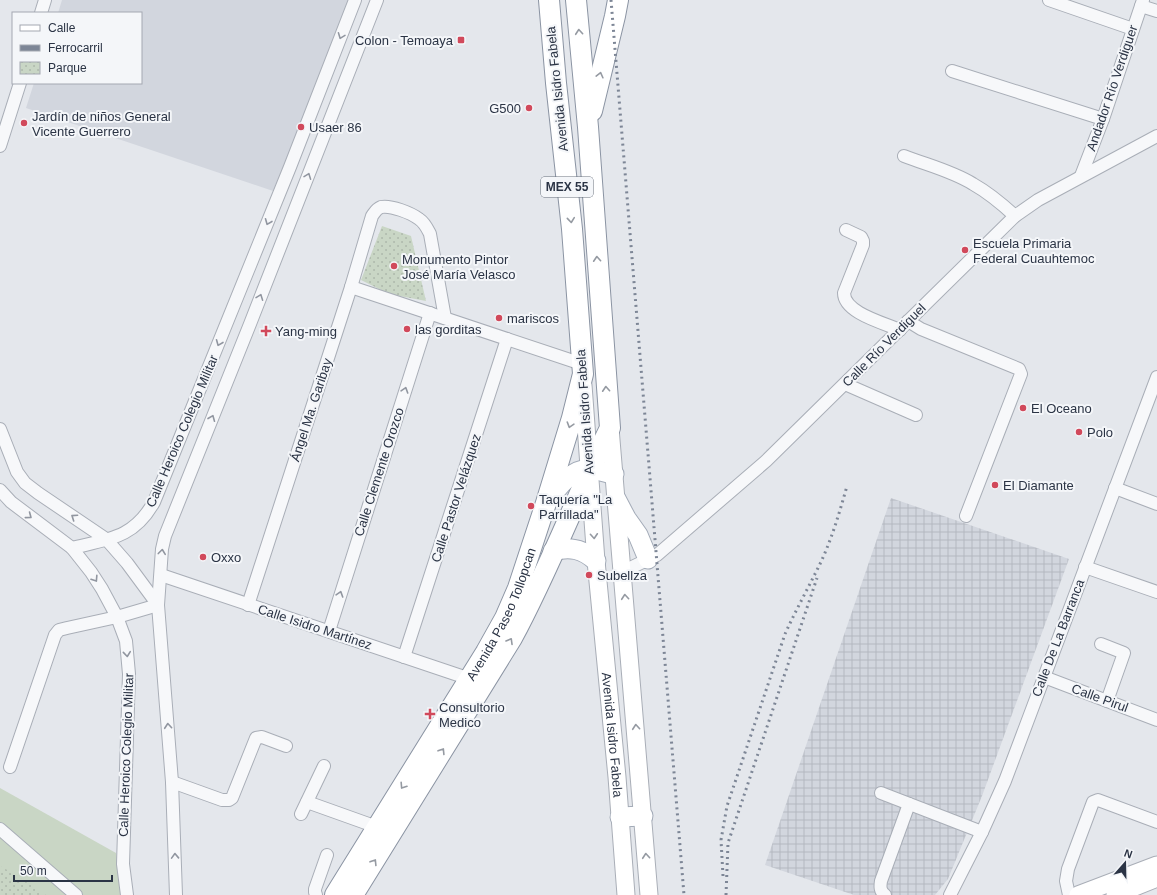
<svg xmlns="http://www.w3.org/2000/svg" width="1157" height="895" viewBox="0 0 1157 895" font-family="Arial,sans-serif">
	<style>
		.built { fill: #d2d6de }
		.industrial { fill: url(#industrial-grid) }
		.grass { fill: #c9d6c5 }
		.park { fill: url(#park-dots) }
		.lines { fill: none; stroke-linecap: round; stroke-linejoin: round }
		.minor-casing { stroke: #a9aeb7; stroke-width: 14 }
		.secondary-casing { stroke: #a9aeb7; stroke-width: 19 }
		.primary-casing { stroke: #a3abb8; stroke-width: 21 }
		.trunk-casing { stroke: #8b94a3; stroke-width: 22 }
		.minor { stroke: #f7f8fa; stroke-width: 12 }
		.secondary { stroke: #fff; stroke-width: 17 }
		.primary { stroke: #fff; stroke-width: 19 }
		.trunk { stroke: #fff; stroke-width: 20 }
		.rail { stroke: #7d8696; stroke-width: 3; stroke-dasharray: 2 4; stroke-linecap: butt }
		.oneway { stroke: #959aa2 }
		.oneway2 { stroke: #9196a0 }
		.poi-dot { fill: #d1495b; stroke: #f4f6f9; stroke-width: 1.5 }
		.labels { text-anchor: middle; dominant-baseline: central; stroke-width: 4; stroke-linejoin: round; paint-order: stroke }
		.shield { fill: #f4f6f9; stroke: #676e7b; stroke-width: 1 }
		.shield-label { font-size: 12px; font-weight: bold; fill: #2b3445 }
		.poi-label { font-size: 13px; fill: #2b3445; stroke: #f4f6f9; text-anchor: start }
		.street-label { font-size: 13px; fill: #2b3445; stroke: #f4f6f9 }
	</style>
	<defs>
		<pattern id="industrial-grid" width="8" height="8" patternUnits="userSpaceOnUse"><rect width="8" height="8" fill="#d2d6de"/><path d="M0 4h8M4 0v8" fill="none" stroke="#b4b8c0"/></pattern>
		<pattern id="park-dots" width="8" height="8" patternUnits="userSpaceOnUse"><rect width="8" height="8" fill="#c9d6c5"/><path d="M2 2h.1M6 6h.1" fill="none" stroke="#adb8ab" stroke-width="1.8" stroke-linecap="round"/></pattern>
	</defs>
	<rect width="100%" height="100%" fill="#e4e7ec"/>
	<polygon class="built" points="62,0 351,0 273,191 26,108 34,83 141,83 141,13 58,13"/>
	<polygon class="industrial" points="891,498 1069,559 982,796 948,879 935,895 854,895 765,865"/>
	<polygon class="grass" points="0,788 116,853 121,895 0,895"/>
	<g class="park">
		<polygon points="382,226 411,236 426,301 389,294 361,280"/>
		<polygon points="0,866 11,872 46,895 0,895"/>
	</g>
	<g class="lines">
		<defs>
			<g id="minor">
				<polyline points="1049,0 1133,29"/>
				<polyline points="1141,6 1157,11"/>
				<polyline points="41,13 45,0"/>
				<polyline points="952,71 1103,119"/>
				<polyline points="0,146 20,83"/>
				<path d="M904,156C927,165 952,171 973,184C989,193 1002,204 1015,216"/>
				<polyline points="1081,176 1103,119 1143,0"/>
				<path d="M846,230L861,237L863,241V245L844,293C844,313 884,323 900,330"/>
				<polyline points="351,287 582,364"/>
				<polyline points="908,321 921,329 1019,369 1021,374 966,516"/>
				<polyline points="845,384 916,415"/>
				<polyline points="0,429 17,472 25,483 38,493 106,539 127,563 158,605"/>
				<polyline points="1115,488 1157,504"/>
				<polyline points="0,490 11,502 72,548 91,572 102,589 117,617 126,641 129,674 123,864 127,895"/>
				<path d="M72,548C109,539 134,538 154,502L290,167L355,0"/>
				<polyline points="1085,567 1157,592"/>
				<polyline points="622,572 657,555 766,461 1015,216 1038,200 1157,136"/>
				<polyline points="161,575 470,679"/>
				<path d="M248,605L351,287L372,216C375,212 376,209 381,207C391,205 411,213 419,219C425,223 427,228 430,234L445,318"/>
				<polyline points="329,631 430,313"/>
				<polyline points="1101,644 1124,653 1107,701"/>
				<polyline points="404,657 507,339"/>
				<polyline points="1044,677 1157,720"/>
				<polyline points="10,767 55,635 59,630 67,628 117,617 158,605"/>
				<polyline points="172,782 222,800 229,800 232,798 256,738 262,737 286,746"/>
				<polyline points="881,793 982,832"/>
				<polyline points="307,802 377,827"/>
				<polyline points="301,814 324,766"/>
				<polyline points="0,829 76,895"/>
				<polyline points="176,895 172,782 158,605 162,549 165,536 250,324 377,0"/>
				<polyline points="316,895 315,892 315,889 327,855"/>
				<path d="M885,895C880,891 880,887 881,881L909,804"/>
				<polyline points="950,895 982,832 1005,781 1157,377"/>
				<polyline points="1069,895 1066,881 1068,869 1093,802 1098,800 1157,822"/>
			</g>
			<g id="secondary">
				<path id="s1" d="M583,385L596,561L617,777L626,895"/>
				<polyline points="610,428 649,895"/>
				<polyline points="1078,895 1157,865"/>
				<polyline points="1115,895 1157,878"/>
			</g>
			<g id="primary">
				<polyline points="616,499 626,518 638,535 648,559"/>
				<path d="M547,502C557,488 571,468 592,469C599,470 606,473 614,474"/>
				<path d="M553,551C570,546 583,549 596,561"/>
				<polyline points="620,817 643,816"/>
			</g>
			<g id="trunk">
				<polyline points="592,111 615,16 618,0"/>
				<path id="s2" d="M335,895L486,652L505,618L518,588L546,503L572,418L583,374L572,229L556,83L549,0"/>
				<path d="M353,895L512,638C549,570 576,497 610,428L588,127L576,0"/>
			</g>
		</defs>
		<use href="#minor" class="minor-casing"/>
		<use href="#secondary" class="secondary-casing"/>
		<use href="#primary" class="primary-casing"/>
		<use href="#trunk" class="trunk-casing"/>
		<use href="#minor" class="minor"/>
		<use href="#secondary" class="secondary"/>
		<use href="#primary" class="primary"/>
		<use href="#trunk" class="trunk"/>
		<g class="rail">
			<polyline points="611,0 684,895"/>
			<path d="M723,876L721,840L727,806L785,634C795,612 807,590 818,568C831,542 839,514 847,486"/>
			<polyline points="726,895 728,843 817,578"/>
		</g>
	</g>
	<defs><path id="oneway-chevron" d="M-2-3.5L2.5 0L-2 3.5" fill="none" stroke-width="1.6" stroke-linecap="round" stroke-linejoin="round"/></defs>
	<g class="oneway">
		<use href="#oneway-chevron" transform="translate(579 32) rotate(-95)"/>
		<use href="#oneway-chevron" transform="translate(600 75) rotate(-76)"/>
		<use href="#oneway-chevron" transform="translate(571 220) rotate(84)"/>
		<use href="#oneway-chevron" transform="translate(597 259) rotate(-94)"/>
		<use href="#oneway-chevron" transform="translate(606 389) rotate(-94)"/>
		<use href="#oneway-chevron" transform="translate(570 425) rotate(107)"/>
		<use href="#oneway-chevron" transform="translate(594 536) rotate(86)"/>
		<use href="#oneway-chevron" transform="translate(625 597) rotate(-95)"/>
		<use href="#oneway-chevron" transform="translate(510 641) rotate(-60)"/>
		<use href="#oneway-chevron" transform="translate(636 727) rotate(-95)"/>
		<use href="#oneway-chevron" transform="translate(442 751) rotate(-58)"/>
		<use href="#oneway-chevron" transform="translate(403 786) rotate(123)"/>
		<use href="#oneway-chevron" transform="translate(646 856) rotate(-95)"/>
		<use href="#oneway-chevron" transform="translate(374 862) rotate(-58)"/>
	</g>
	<g class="oneway2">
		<use href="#oneway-chevron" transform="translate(341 36) rotate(111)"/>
		<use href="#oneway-chevron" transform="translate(308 176) rotate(-69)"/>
		<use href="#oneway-chevron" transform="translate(268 222) rotate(112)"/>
		<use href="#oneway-chevron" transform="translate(260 297) rotate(-69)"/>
		<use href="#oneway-chevron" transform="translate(219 343) rotate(112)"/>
		<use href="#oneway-chevron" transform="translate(405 390) rotate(-72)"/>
		<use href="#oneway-chevron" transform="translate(212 418) rotate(-68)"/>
		<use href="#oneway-chevron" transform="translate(29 516) rotate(37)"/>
		<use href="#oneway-chevron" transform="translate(74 517) rotate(-146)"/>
		<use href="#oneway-chevron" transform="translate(162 552) rotate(-83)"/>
		<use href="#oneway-chevron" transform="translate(95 579) rotate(57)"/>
		<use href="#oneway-chevron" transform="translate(340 594) rotate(-72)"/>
		<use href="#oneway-chevron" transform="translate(127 654) rotate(84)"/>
		<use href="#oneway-chevron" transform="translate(168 726) rotate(-95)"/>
		<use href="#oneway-chevron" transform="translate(175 856) rotate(-92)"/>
	</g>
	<g class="poi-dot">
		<rect x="457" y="36" width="8" height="8" rx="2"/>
		<circle cx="529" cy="108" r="4"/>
		<circle cx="24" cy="123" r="4"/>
		<circle cx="301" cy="127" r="4"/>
		<circle cx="965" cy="250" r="4"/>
		<circle cx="394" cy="266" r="4"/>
		<circle cx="499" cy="318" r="4"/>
		<circle cx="407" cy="329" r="4"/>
		<path d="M264 325h4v4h4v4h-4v4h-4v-4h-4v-4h4z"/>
		<circle cx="1023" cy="408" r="4"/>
		<circle cx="1079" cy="432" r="4"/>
		<circle cx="995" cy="485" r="4"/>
		<circle cx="531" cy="506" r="4"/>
		<circle cx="203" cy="557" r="4"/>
		<circle cx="589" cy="575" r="4"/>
		<path d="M428 708h4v4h4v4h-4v4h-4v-4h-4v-4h4z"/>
	</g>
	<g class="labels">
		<rect class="shield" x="541" y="177" width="52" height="20" rx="3"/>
		<g class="shield-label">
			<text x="567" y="187">MEX 55</text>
		</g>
		<g class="poi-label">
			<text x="453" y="40" text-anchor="end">Colon - Temoaya</text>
			<text x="521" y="108" text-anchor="end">G500</text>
			<text x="32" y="116">Jardín de niños General<tspan x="32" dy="15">Vicente Guerrero</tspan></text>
			<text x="309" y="127">Usaer 86</text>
			<text x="973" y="243">Escuela Primaria<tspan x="973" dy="15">Federal Cuauhtemoc</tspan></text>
			<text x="402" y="259">Monumento Pintor<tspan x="402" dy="15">José María Velasco</tspan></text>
			<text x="507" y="318">mariscos</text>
			<text x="415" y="329">las gorditas</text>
			<text x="275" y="331">Yang-ming</text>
			<text x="1031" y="408">El Oceano</text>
			<text x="1087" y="432">Polo</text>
			<text x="1003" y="485">El Diamante</text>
			<text x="539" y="499">Taquería "La<tspan x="539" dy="15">Parrillada"</tspan></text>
			<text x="211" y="557">Oxxo</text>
			<text x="597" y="575">Subellza</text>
			<text x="439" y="707">Consultorio<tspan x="439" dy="15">Medico</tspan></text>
		</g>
		<g class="street-label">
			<text transform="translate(1112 88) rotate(-71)">Andador Río Verdiguer</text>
			<text transform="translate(557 89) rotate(-96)">Avenida Isidro Fabela</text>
			<text transform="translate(884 345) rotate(-45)">Calle Río Verdiguel</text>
			<text transform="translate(311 410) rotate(-72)">Ángel Ma. Garibay</text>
			<text transform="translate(585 412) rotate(-94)">Avenida Isidro Fabela</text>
			<text transform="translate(182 431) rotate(-67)">Calle Heroico Colegio Militar</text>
			<text transform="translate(379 472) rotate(-72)">Calle Clemente Orozco</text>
			<text transform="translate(456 498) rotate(-72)">Calle Pastor Velázquez</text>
			<text stroke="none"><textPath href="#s2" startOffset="327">Avenida Paseo Tollopcan</textPath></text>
			<text transform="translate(315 627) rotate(18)">Calle Isidro Martínez</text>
			<text transform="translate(1058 638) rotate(-69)">Calle De La Barranca</text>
			<text transform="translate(1100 698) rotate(20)">Calle Pirul</text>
			<text stroke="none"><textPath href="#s1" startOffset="351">Avenida Isidro Fabela</textPath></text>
			<text transform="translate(126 755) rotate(-88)">Calle Heroico Colegio Militar</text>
		</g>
	</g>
	<rect x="12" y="12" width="130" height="72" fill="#f4f6f9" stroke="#a4a8b1"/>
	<rect x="20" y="25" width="20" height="6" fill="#ffffff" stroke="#a4a8b1"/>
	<text x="48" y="32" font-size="12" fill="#2b3445">Calle</text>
	<rect x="20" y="45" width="20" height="6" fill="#7d8696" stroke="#a4a8b1"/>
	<text x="48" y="52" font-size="12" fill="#2b3445">Ferrocarril</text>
	<rect x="20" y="62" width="20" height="12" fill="url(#park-dots)" stroke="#a4a8b1"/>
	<text x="48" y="72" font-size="12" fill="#2b3445">Parque</text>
	<g transform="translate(1125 863) rotate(20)" stroke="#f4f6f9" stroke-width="3" paint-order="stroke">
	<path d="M0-3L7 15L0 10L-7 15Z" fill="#2b3445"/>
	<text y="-6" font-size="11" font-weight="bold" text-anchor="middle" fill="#2b3445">N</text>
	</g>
	<path d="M14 875v6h98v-6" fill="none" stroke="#2b3445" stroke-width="2"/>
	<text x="20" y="875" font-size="12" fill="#2b3445" stroke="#f4f6f9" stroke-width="3" paint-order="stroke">50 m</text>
</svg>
